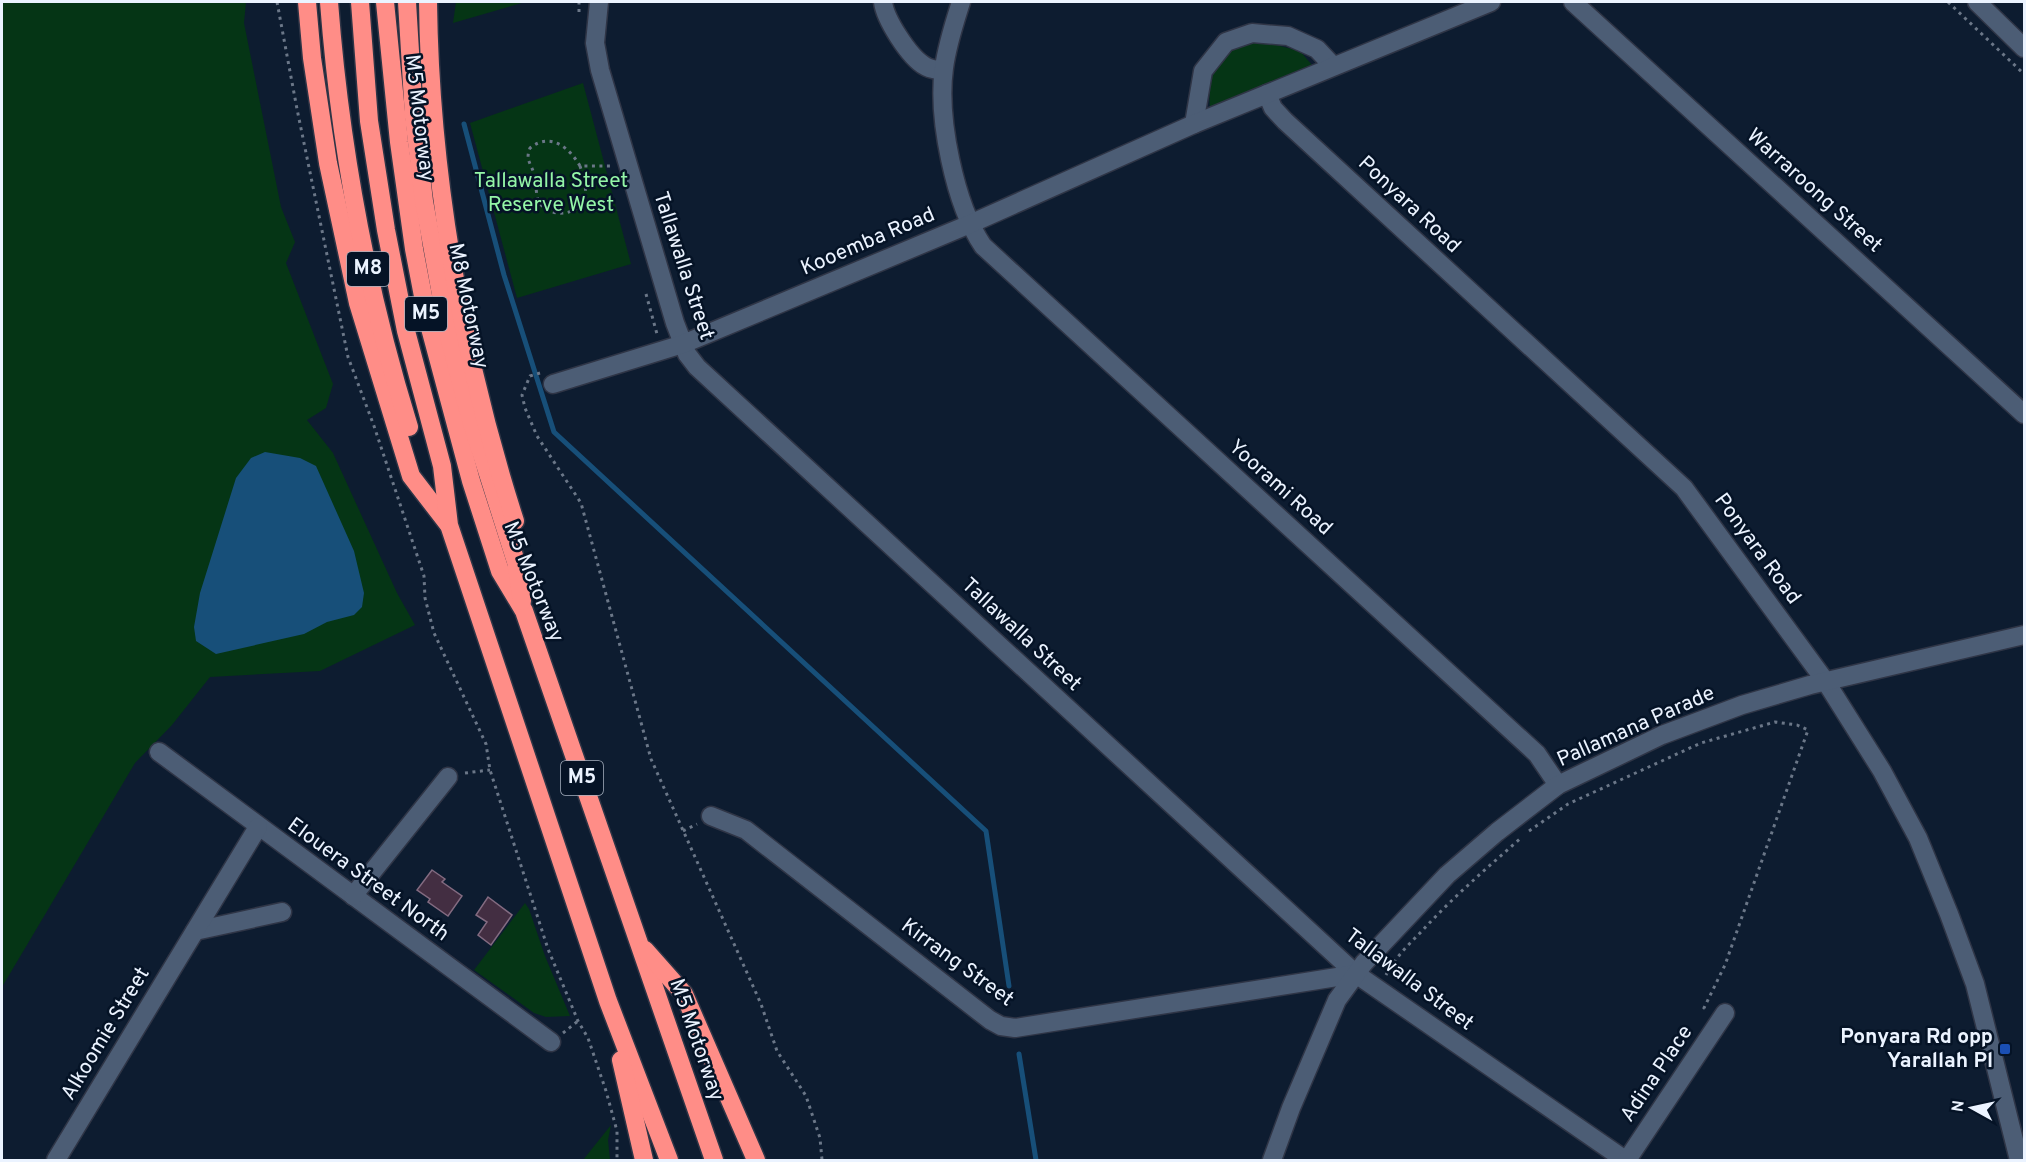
<svg xmlns="http://www.w3.org/2000/svg" width="2026" height="1162" viewBox="0 0 2026 1162" font-family="Overpass,sans-serif">
	<style>
		.green { fill: #053515 }
		.water { fill: #174f79 }
		.lines { fill: none; stroke-linecap: round; stroke-linejoin: round }
		.stream { stroke: #174f79; stroke-width: 5 }
		.building { fill: #432e42; stroke: #836b81; stroke-width: 1.5 }
		.minor-casing { stroke: #2f3546; stroke-width: 21 }
		.highway-casing { stroke: #2f3546; stroke-width: 21 }
		.path { stroke: #6b7788; stroke-width: 3; stroke-dasharray: 3 4.5; stroke-linecap: butt }
		.minor { stroke: #4c5d75; stroke-width: 18 }
		.highway { stroke: #ff8d87; stroke-width: 18 }
		.transit-dot { fill: #1a4fb4; stroke: #051326; stroke-width: 2 }
		.labels { text-anchor: middle; dominant-baseline: central; stroke-width: 5; stroke-linejoin: round; paint-order: stroke }
		.shield { fill: #051326; stroke: #a6b0be; stroke-width: 1.5 }
		.shield-label { font-size: 20px; font-weight: bold; fill: #ebf3ff }
		.street-label { font-size: 21px; fill: #ebf3ff; stroke: #051326 }
		.park-label { font-size: 21px; fill: #94f6a7; stroke: #051326 }
		.poi-label { font-size: 21px; font-weight: bold; fill: #ebf3ff; stroke: #051326; text-anchor: end }
	</style>
	<rect width="100%" height="100%" fill="#0d1c30"/>
	<g class="green">
		<polygon points="2,2 246,2 244,23 281,207 295,242 286,263 333,384 326,408 307,420 333,453 397,593 415,625 320,671 210,677 172,725 135,763 2,987"/>
		<polygon points="456,2 525,2 453,23"/>
		<path d="M1248,42L1276,45L1300,51L1312,65L1210,108C1208,86 1212,65 1230,49C1234,45 1243,44 1248,42Z"/>
		<polygon points="583,83 631,264 517,298 470,123"/>
		<polygon points="525,903 529,909 545,956 570,1016 546,1017 534,1013 474,970"/>
		<polygon points="611,1125 608,1140 610,1160 583,1160"/>
	</g>
	<polygon class="water" points="265,452 300,458 316,466 354,551 364,593 362,607 354,615 327,622 304,634 216,654 196,641 194,627 200,593 236,478 251,458"/>
	<g class="lines">
		<g class="stream">
			<polyline points="464,124 504,275 554,432 986,831 1009,986"/>
			<polyline points="1019,1054 1036,1160"/>
		</g>
	</g>
	<g class="building">
		<polygon points="432,870 445,879 442,882 462,896 448,916 428,902 430,899 417,890"/>
		<polygon points="488,897 512,915 491,945 478,935 487,922 476,915"/>
	</g>
	<g class="lines">
		<defs>
			<g id="minor">
				<polyline points="599,2 595,43 600,70 675,323 687,354 697,367 1356,974 1625,1160"/>
				<path d="M883,2C885,19 909,57 925,66C929,69 938,70 943,71"/>
				<path d="M961,2C954,24 947,45 944,68C937,118 955,205 983,246L1537,754L1558,785"/>
				<polyline points="1573,2 2024,414"/>
				<polyline points="1977,2 2024,48"/>
				<polyline points="1267,94 1273,108 1285,121 1684,488 1826,682 1882,771 1918,838 1949,914 1975,984 2019,1160"/>
				<polyline points="1194,124 1203,71 1226,42 1252,33 1288,36 1317,49 1333,66"/>
				<polyline points="553,384 683,344 970,224 1194,124 1491,2"/>
				<polyline points="159,752 551,1042"/>
				<polyline points="711,816 746,830 990,1020 1001,1026 1015,1028 1356,974"/>
				<polyline points="353,896 448,777"/>
				<polyline points="195,931 282,912"/>
				<polyline points="56,1160 258,827"/>
				<polyline points="1272,1160 1291,1108 1337,1000 1364,963 1447,875 1497,832 1558,785 1662,735 1742,705 1810,685 2024,635"/>
				<polyline points="1627,1160 1725,1013"/>
			</g>
			<g id="highway">
				<polyline points="307,2 312,58 328,163 358,303 411,476 448,524"/>
				<path d="M329,2C340,146 366,288 409,427"/>
				<polyline points="360,2 369,121 386,230 406,331 442,466 449,525 608,1001 669,1160"/>
				<polyline points="385,2 399,142 414,249 427,317 471,481 500,571 524,611 714,1160"/>
				<polyline points="407,2 414,117 424,201 442,300 450,340 470,417 516,562 522,601"/>
				<path d="M428,2C430,175 462,357 515,521"/>
				<polyline points="645,950 684,994 756,1160"/>
				<polyline points="621,1060 644,1160"/>
			</g>
		</defs>
		<use href="#minor" class="minor-casing"/>
		<use href="#highway" class="highway-casing"/>
		<g class="path">
			<polyline points="277,2 297,109 348,357 374,426 424,576 425,598 434,633 486,744 490,770 548,949 578,1021 588,1038 606,1091 617,1131 617,1160"/>
			<polyline points="1948,2 2024,74"/>
			<polyline points="579,12 579,2"/>
			<path d="M580,166C583,176 588,188 584,198C578,217 548,218 539,202C535,194 537,183 534,174C531,163 525,160 530,148C550,132 569,147 580,166H610"/>
			<polyline points="646,294 657,334"/>
			<polyline points="540,373 530,376 522,395 525,408 537,436 581,503 651,759 761,1004 777,1051 806,1096 820,1138 822,1160"/>
			<polyline points="465,773 490,770"/>
			<polyline points="683,831 697,824"/>
			<polyline points="1529,831 1568,804 1701,743 1775,722 1797,725 1808,730 1725,965 1704,1008 1708,1010"/>
			<path d="M1386,975C1394,959 1408,945 1421,932C1452,898 1487,868 1522,837"/>
			<polyline points="563,1033 578,1021"/>
		</g>
		<use href="#minor" class="minor"/>
		<use href="#highway" class="highway"/>
	</g>
	<rect class="transit-dot" x="1999" y="1043" width="12" height="12" rx="3"/>
	<g class="labels">
		<g class="shield">
			<rect x="347" y="252" width="42" height="34" rx="4.5"/>
			<rect x="405" y="297" width="42" height="34" rx="4.5"/>
			<rect x="561" y="761" width="42" height="34" rx="4.5"/>
		</g>
		<g class="shield-label">
			<text x="368" y="269">M8</text>
			<text x="426" y="314">M5</text>
			<text x="582" y="778">M5</text>
		</g>
		<g class="street-label">
			<text transform="translate(419 118) rotate(83)">M5 Motorway</text>
			<text transform="translate(1814 191) rotate(42)">Warraroong Street</text>
			<text transform="translate(1409 205) rotate(43)">Ponyara Road</text>
			<text transform="translate(868 242) rotate(-23)">Kooemba Road</text>
			<text transform="translate(683 266) rotate(72)">Tallawalla Street</text>
			<text transform="translate(468 306) rotate(78)">M8 Motorway</text>
			<text transform="translate(1280 488) rotate(42)">Yoorami Road</text>
			<text transform="translate(1757 549) rotate(54)">Ponyara Road</text>
			<text transform="translate(533 582) rotate(68)">M5 Motorway</text>
			<text transform="translate(1021 635) rotate(43)">Tallawalla Street</text>
			<text transform="translate(1636 727) rotate(-24)">Pallamana Parade</text>
			<text transform="translate(368 880) rotate(36)">Elouera Street North</text>
			<text transform="translate(957 963) rotate(36)">Kirrang Street</text>
			<text transform="translate(1409 980) rotate(37)">Tallawalla Street</text>
			<text transform="translate(106 1034) rotate(-59)">Alkoomie Street</text>
			<text transform="translate(696 1040) rotate(71)">M5 Motorway</text>
			<text transform="translate(1657 1074) rotate(-56)">Adina Place</text>
		</g>
		<g class="park-label">
			<text x="551" y="181">Tallawalla Street<tspan x="551" dy="24">Reserve West</tspan></text>
		</g>
		<g class="poi-label">
			<text x="1993" y="1037">Ponyara Rd opp<tspan x="1993" dy="24">Yarallah Pl</tspan></text>
		</g>
	</g>
	<rect width="2026" height="1162" fill="none" stroke="#ebf3ff" stroke-width="6"/>
	<g transform="translate(1972 1108) rotate(278)" stroke="#051326" stroke-width="4.5" paint-order="stroke">
	<path d="M0-4.5L10 22L0 15L-10 22Z" fill="#ebf3ff"/>
	<text y="-9" font-size="16" font-weight="bold" text-anchor="middle" fill="#ebf3ff">N</text>
	</g>
</svg>
